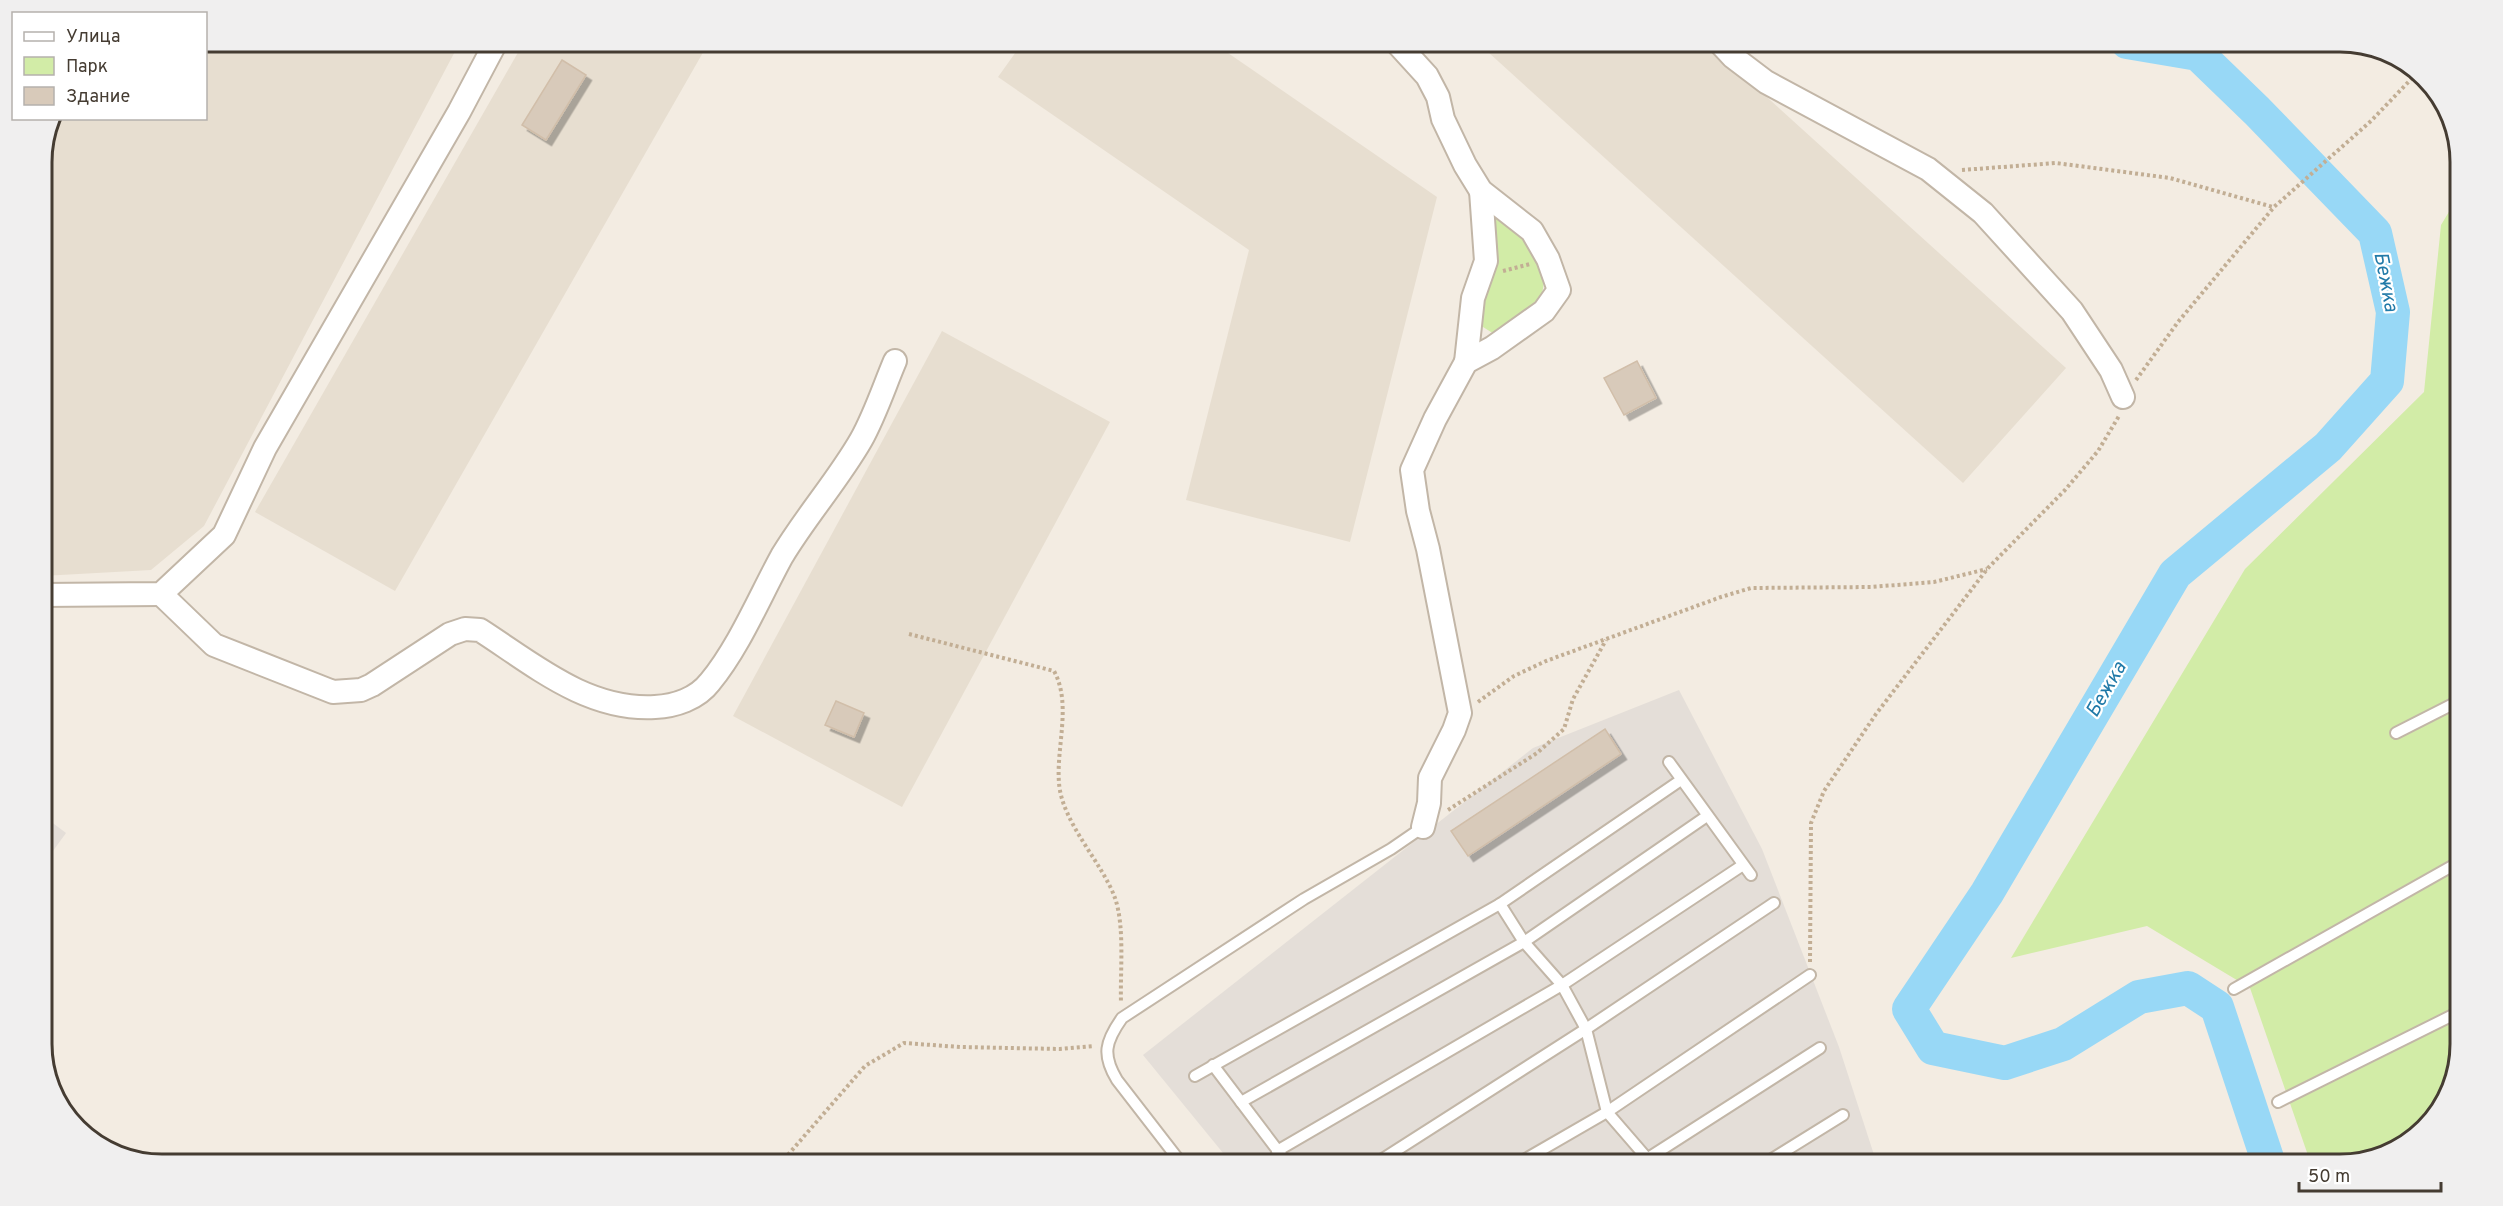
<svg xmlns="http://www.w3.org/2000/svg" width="2503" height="1206" viewBox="0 0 2503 1206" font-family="Overpass,sans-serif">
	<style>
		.residential { fill: #e7ded0 }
		.industrial { fill: #e4ded8 }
		.green { fill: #d2eca7 }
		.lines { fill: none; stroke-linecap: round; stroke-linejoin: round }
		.river { stroke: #98d8f6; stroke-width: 34 }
		.building { fill: #d8caba; stroke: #d1bea9; stroke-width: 1.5; filter: url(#shadow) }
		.lane-casing { stroke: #c2b6a7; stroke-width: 14 }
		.street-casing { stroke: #c2b6a7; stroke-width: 26 }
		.path { stroke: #c2ae94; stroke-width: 4; stroke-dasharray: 3 3; stroke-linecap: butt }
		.lane { stroke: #fff; stroke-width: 10 }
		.street { stroke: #fff; stroke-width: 22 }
		.labels { text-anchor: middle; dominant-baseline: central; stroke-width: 4.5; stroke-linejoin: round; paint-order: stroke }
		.water-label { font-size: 20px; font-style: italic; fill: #217aa8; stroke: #fff }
		.rim { fill: none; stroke: #453c32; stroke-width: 3 }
	</style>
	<defs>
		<filter id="shadow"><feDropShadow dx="5.5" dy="5.5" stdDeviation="0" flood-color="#0004"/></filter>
	</defs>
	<rect width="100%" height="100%" fill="#f3ece2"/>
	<g class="residential">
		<polygon points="206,42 460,42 204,526 151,570 42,576 42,155 52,119 206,118"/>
		<polygon points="524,42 709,42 395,591 255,512"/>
		<polygon points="1023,42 1212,42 1437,197 1350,542 1186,500 1249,250 998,77"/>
		<polygon points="1477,42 1706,42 2066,368 1963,483"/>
		<polygon points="942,331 1110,422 902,807 733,716"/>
	</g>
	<g class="industrial">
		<polygon points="1679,690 1762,849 1839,1047 1877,1164 1232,1164 1143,1055 1533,748"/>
		<polygon points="42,815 66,833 42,866"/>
	</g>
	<g class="green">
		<polygon points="2461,192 2461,1043 2449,1096 2407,1144 2341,1164 2311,1164 2250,988 2147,926 2011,958 2245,569 2424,392 2441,225"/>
		<path d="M1505,216C1527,234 1556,272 1538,302C1530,315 1511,326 1499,337L1483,327L1478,313L1487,220Z"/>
	</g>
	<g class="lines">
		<polyline class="river" points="2127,42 2198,54 2257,111 2375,233 2393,312 2387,381 2328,447 2175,574 1987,893 1909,1009 1933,1048 2005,1063 2063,1044 2139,997 2188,988 2217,1007 2269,1164"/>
	</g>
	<g class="building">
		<polygon points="562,60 586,75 546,140 522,125"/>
		<polygon points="1637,361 1656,398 1624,415 1604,378"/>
		<polygon points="836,701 864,713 854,737 825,725"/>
		<polygon points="1605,729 1621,754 1468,856 1451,831"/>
	</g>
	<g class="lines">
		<defs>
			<g id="lane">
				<polyline points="2396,733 2461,700"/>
				<polyline points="1669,762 1751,875"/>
				<polyline points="1500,904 1524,942 1562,985 1586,1029 1607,1112 1652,1164"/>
				<polyline points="2234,989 2461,861"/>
				<polyline points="1213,1065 1288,1164"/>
				<polyline points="1195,1076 1500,904 1681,780"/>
				<polyline points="1241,1102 1524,942 1707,816"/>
				<polyline points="2278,1102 2461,1011"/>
				<polyline points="1277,1151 1562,985 1743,865"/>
				<path d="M1182,1164L1117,1080C1102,1055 1105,1042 1122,1018L1304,899L1391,849L1423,827"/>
				<polyline points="1375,1164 1586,1029 1774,903"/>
				<polyline points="1517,1164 1607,1112 1810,975"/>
				<polyline points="1639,1164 1820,1048"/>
				<polyline points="1764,1164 1843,1115"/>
			</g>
			<g id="street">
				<polyline points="1396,42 1427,76 1438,97 1443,119 1465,165 1481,191 1532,231 1548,259 1559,290 1544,311 1492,348 1466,362 1435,419 1412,470 1418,511 1428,549 1460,713 1454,730 1430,778 1429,803 1423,827"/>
				<polyline points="1719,42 1733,57 1766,82 1928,169 1983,213 2072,311 2111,370 2123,397"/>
				<polyline points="1466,362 1473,298 1486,261 1481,191"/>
				<path d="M161,594L214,645L333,692L361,690L372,685L450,634L465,629L480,630C533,664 587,711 655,707C675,706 697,699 710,682C739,647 760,596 782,556C806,516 838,480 861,440C875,415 884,387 895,361"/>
				<polyline points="42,595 161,594 224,535 265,448 459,112 496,42"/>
			</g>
		</defs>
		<use href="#lane" class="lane-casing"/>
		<use href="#street" class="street-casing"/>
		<g class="path">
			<polyline points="1962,170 2056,163 2170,178 2273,207"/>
			<polyline points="1503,271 1530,264"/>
			<polyline points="2136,380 2178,322 2274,207 2371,121 2416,74"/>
			<path d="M909,634L1054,671C1072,704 1056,747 1059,783C1062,823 1102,862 1115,898C1125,927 1120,971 1121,1003"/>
			<polyline points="1478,702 1514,676 1546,661 1721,597 1751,588 1871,587 1934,582 1987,569"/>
			<polyline points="1448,810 1537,753 1564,729 1573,699 1606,640"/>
			<polyline points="1810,962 1811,823 1824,791 1876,714 1988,568 2065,490 2098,451 2119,416"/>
			<polyline points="780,1164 865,1066 904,1043 960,1047 1060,1049 1094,1046"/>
		</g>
		<use href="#lane" class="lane"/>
		<use href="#street" class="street"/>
	</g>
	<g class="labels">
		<g class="water-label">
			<text transform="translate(2385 282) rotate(79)">Бежка</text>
			<text transform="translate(2107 690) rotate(-60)">Бежка</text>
		</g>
	</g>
	<path d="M0 0H2503V1206H0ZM162 52H2340A110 110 0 0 1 2450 162V1044A110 110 0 0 1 2340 1154H162A110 110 0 0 1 52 1044V162A110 110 0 0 1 162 52Z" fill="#f0efef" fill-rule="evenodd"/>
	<path class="rim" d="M162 52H2340A110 110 0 0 1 2450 162V1044A110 110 0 0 1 2340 1154H162A110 110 0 0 1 52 1044V162A110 110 0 0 1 162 52Z"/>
	<rect x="12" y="12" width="195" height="108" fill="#ffffff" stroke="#b5b1ad" stroke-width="1.5"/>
	<rect x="24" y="32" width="30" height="9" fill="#ffffff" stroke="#b5b1ad" stroke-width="1.5"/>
	<text x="66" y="42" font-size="18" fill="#453c32">Улица</text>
	<rect x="24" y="57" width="30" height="18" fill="#d2eca7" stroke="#b5b1ad" stroke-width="1.5"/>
	<text x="66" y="72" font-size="18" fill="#453c32">Парк</text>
	<rect x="24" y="87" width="30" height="18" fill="#d8caba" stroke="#b5b1ad" stroke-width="1.5"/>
	<text x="66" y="102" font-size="18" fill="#453c32">Здание</text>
	<path d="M2299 1182v9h142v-9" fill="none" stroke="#453c32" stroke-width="3"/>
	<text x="2308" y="1182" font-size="18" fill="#453c32" stroke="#ffffff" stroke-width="4.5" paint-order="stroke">50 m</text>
</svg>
